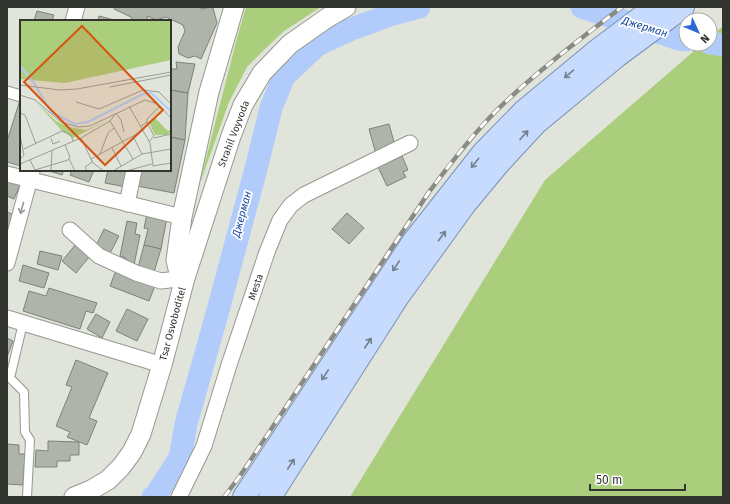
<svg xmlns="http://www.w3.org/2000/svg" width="730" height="504" viewBox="0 0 730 504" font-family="'Fira Sans',sans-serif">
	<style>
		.green { fill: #abce7c }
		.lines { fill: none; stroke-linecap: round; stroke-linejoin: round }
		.river { stroke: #b1ccfa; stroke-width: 23 }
		.building { fill: #afb4aa; stroke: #7e8279 }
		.service-casing { stroke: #959990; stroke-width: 10 }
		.pedestrian-casing { stroke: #959990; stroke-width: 13 }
		.minor-casing { stroke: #959990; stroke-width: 17 }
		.tertiary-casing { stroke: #959990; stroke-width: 21 }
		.primary-casing { stroke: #7a91b6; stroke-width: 24 }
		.service { stroke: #fff; stroke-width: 8 }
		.pedestrian { stroke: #fff; stroke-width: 11 }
		.minor { stroke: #fff; stroke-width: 15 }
		.tertiary { stroke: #fff; stroke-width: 19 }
		.primary { stroke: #c6dbfe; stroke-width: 22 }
		.rail-casing { stroke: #898c85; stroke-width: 4.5 }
		.rail { stroke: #fff; stroke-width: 3; stroke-dasharray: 9; stroke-linecap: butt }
		.oneway { stroke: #757f8d }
		.oneway2 { stroke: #989a98 }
		.labels { text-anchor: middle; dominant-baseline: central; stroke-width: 3.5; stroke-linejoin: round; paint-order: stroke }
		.street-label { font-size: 10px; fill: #323430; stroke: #fff }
		.water-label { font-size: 11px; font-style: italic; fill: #1b4ca1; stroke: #fff }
		.inset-river { fill: none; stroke: #b1ccfa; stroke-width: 2 }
		.inset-road { fill: none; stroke: #9a9e96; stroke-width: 1 }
		.view { fill: #d65510; fill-opacity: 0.15; stroke: #d65510; stroke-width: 2 }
		.inset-edge { fill: none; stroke: #323430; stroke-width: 2 }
	</style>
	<rect width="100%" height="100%" fill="#e0e4da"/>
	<g class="green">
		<polygon points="246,7 321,7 284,31 266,48 247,67 229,102 199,186 237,38"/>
		<polygon points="723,26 723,497 350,497 545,180 702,44 710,44 710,37"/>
	</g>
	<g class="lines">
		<g class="river">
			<polyline points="582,7 679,39 686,40"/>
			<polyline points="710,43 723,45"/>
			<polyline points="153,497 156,495 180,458 186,424 217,314 257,165 271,108 284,76 317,45 349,30 390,15 419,7"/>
		</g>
	</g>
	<g class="building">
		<polygon points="115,7 198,7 202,9 211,7 213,8 217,23 201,59 195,56 188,58 179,54 178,47 185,31 183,25 166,17 156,20 147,16 148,21 133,21 131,17 114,9"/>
		<polygon points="37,11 54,15 52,21 34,21"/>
		<polygon points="99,16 118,21 98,21"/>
		<polygon points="176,62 195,64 188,93 170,90 170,69 177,69"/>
		<polygon points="170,90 188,93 185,140 170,137"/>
		<polygon points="20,100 21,100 21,166 7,162 7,141"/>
		<polygon points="389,124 396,149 376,154 369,129"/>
		<polygon points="170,137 185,140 174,193 137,186 141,170 170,170"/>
		<polygon points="402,156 408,170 403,172 406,177 387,186 378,167"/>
		<polygon points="46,170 64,170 62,175"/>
		<polygon points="72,170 94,170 89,182 70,175"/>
		<polygon points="108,170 130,170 126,187 105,183"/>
		<polygon points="7,174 22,180 14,199 7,196"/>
		<polygon points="7,212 14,215 7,235"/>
		<polygon points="347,213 364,228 349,244 332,229"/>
		<polygon points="147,214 167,218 161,249 144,245 148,229 144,228"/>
		<polygon points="127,221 137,223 135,234 140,235 134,265 125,264 126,258 120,256"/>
		<polygon points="104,229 119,236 109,255 95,248"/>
		<polygon points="76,244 90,256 76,273 62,261"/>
		<polygon points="144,245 161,249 154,272 138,268"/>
		<polygon points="40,251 62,256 58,270 37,264"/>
		<polygon points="23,265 49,273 44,288 19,281"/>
		<polygon points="117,268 156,283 149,301 110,286"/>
		<polygon points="49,288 97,303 93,313 86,311 80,329 23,311 29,291 46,296"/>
		<polygon points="127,309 148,319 137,341 116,331"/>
		<polygon points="96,314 110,322 102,338 87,329"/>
		<polygon points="7,338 13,341 7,357"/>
		<polygon points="76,360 108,373 89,418 97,421 87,445 67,437 70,432 56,426 72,387 66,385"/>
		<polygon points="48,441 79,442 79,455 70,455 70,461 57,461 57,467 35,467 36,450 48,451"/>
		<polygon points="7,444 19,445 19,454 25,454 23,485 7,484"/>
	</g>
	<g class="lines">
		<defs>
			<polyline id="service" points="23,323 10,378 24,392 25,432 30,440 27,497"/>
			<polyline id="pedestrian" points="7,92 21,96"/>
			<g id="minor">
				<polyline points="73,21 77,7"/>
				<polyline points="7,174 182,217"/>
				<polyline points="127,204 134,170"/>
				<polyline points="70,230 99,256 136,273 161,281 185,278"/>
				<polyline points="7,263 32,171"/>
				<polyline points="7,318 162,365"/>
				<polyline points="179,497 204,446 229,365 267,252 280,220 291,205 304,195 410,143"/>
			</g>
			<g id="tertiary">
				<polyline points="185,278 179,273 176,260 182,217 209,92 234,7"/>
				<polyline points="74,497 91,490 108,480 121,467 132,452 141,434 162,365 185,278 231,136 243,105 262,73 290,44 327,18 346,7"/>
			</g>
			<g id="primary">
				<polyline points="244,497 413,242 483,153 524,111 599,49 655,7"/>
				<polyline points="270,497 397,298 465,204 499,163 536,123 617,56 683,7"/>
			</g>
		</defs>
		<use href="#service" class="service-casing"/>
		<use href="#pedestrian" class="pedestrian-casing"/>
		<use href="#minor" class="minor-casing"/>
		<use href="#tertiary" class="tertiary-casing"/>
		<use href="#primary" class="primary-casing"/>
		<use href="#service" class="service"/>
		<use href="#pedestrian" class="pedestrian"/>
		<use href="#minor" class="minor"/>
		<use href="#tertiary" class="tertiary"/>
		<use href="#primary" class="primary"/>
		<defs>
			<path id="rail" d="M224,497L240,476L429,192C450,164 472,135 497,110C536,72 579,40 622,7"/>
		</defs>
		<use href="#rail" class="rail-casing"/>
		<use href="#rail" class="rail"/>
	</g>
	<defs><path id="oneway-shaft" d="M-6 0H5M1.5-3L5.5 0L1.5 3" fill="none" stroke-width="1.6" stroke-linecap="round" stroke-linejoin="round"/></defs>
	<g class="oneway">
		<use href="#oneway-shaft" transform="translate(569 74) rotate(141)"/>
		<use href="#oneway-shaft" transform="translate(524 135) rotate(-48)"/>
		<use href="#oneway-shaft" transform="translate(475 163) rotate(129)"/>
		<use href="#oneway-shaft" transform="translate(442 236) rotate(-53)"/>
		<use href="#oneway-shaft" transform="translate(396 266) rotate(124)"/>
		<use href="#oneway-shaft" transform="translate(368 343) rotate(-57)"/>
		<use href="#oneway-shaft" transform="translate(325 375) rotate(123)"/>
		<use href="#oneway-shaft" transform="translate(291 464) rotate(-57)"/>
	</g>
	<use class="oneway2" href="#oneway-shaft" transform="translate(22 208) rotate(105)"/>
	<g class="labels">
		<g class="street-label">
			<text transform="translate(234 134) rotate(-69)">Strahil Voyvoda</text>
			<text transform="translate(256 287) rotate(-71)">Mesta</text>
			<text transform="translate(173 324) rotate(-75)">Tsar Osvoboditel</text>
		</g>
		<g class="water-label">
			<text transform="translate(645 27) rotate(17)">Джерман</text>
			<text transform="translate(242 214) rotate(-75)">Джерман</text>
		</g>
	</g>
	<g transform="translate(20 20)">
		<rect width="151" height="151" fill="#e0e4da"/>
		<path d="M0,0H151V40L45,63L0,59ZM17,83L36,101L49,107L66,110L84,102L53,118L42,111ZM135,98L148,111L151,109V112L147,115H135L129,102Z" fill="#abce7c"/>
		<path class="inset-river" d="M0,46L14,63L31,92L55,104L68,102L125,73H131L151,91"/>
		<path class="inset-road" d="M0,65L40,70L57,69L151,52M90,67L151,55M0,75L15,80L41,102L58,107L70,106L125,80L138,84L151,98M56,82L79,89L123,70L139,72L151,84M109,86L130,123L133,146L151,143M0,93L5,95L16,124M96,93L101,100L104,112M90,101L113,139M127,102L134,116L129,122M120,107L127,102V99L140,86M0,115L4,135L0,139M113,116L122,134M31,118L33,124L40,121M61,118L73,143L84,151M134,118L151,114M92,128L101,146M4,129L42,111L51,115L53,121M80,134L88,113L94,108M49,139L55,151M71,139L122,111M10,140L15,150L48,140L50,137L45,125M0,144L61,118L90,101L96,93M31,151L32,130M67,151L65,147L72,142M93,151L122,134L151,129M106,151L132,144"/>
		<path class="view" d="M62,6L143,90L85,145L4,62Z"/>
		<rect width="151" height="151" class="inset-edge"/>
	</g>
	<rect width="730" height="504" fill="none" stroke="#323430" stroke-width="16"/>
	<g transform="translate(698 32) rotate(134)"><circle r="19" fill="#ffffff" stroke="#adaeac"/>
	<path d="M0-3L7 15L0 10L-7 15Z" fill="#2a69d6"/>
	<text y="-6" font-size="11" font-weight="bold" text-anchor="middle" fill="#323430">N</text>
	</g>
	<path d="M590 484v6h95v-6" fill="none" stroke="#323430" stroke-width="2"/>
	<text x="596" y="484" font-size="12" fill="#323430" stroke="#ffffff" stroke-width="3" paint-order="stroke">50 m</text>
</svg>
